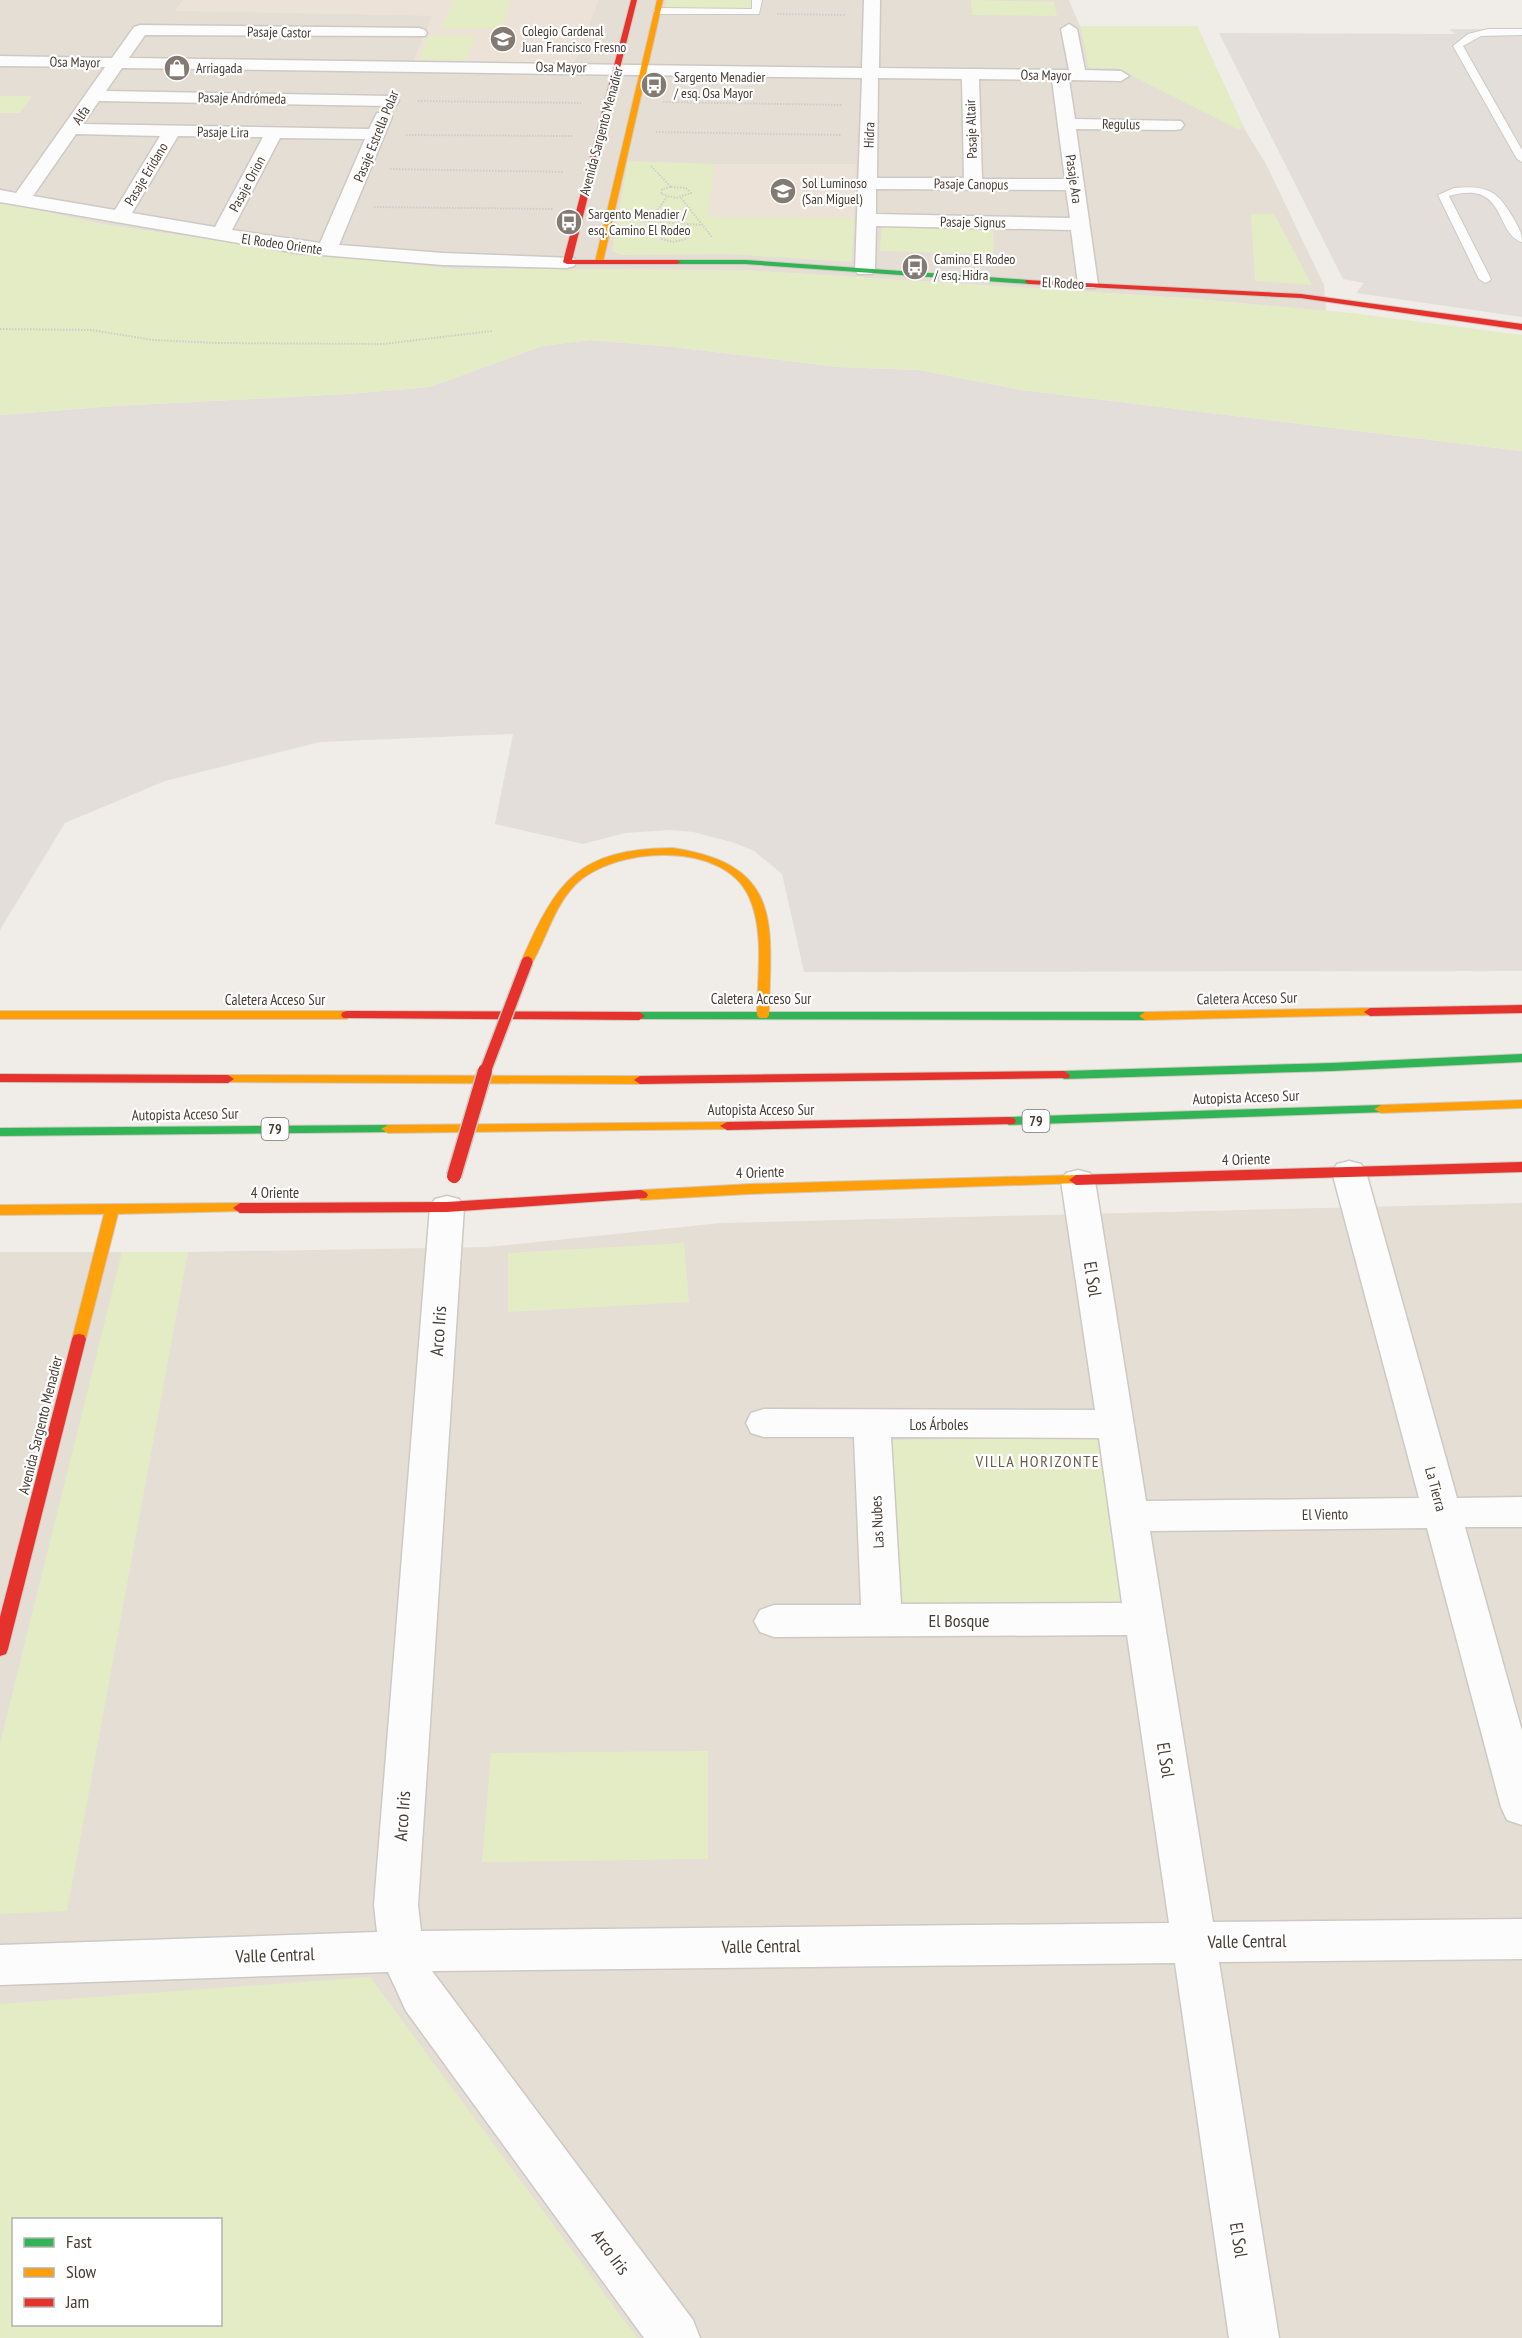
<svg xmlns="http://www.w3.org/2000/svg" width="1522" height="2338" viewBox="0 0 1522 2338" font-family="'PT Sans Narrow',sans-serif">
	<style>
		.residential { fill: #e5ded5; fill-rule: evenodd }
		.industrial { fill: #e3ded9 }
		.education { fill: #ece2d7 }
		.green { fill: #e4ecc6; fill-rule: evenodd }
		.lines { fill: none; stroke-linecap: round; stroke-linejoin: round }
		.lane-casing { stroke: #cdc9c4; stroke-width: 2 }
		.street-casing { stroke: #cdc9c4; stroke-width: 3 }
		.fast-casing { stroke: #d2cac0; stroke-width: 2 }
		.slow-casing { stroke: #d2cac0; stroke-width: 2 }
		.jam-casing { stroke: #d2cac0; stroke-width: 2 }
		.path { stroke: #d1ccc9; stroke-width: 2; stroke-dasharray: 1.5 1.5; stroke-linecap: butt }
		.lane { fill: #fdfcfc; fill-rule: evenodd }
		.street { fill: #fdfcfc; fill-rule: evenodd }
		.fast { fill: #30b455; fill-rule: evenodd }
		.slow { fill: #ff9f0a; fill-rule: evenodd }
		.jam { fill: #e5322d; fill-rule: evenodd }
		.jam-bridge-far1-casing { stroke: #d2cac0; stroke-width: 14; stroke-linecap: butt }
		.jam-bridge-casing { stroke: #d2cac0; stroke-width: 17; stroke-linecap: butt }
		.jam-bridge-far1 { stroke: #e5322d; stroke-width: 11 }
		.jam-bridge { stroke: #e5322d; stroke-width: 14 }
		.labels { text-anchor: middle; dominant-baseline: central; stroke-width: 4.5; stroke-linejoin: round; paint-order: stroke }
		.far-poi-label { font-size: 14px; fill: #473c34; stroke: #fff; text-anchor: start }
		.far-street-label { font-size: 14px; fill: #473c34; stroke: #fff }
		.shield { fill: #fff; stroke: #7e7671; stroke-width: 1.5 }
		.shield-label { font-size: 14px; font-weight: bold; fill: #473c34 }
		.street-label { font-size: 15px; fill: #473c34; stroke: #fff }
		.neighbourhood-label { font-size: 16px; letter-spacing: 1.5px; fill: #6b584a; stroke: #fff }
		.near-street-label { font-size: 18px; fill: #473c34; stroke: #fff }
	</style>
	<rect width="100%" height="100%" fill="#f0ede8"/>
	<g class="residential">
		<polygon points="0,0 1069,0 1080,26 1197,26 1244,128 1266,164 1324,285 1326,311 1183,298 743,270 454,269 293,252 101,224 0,202"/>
		<path d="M1522,1203V2338H0V1252H188L488,1247L721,1223ZM14,2220H220V2324H14Z"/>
	</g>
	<g class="industrial">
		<polygon points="1449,29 1522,29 1522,317 1356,293 1364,283 1343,279 1219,33 1455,34"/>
		<polygon points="590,340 674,347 838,367 919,370 1022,390 1522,451 1522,971 804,972 782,874 754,851 735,843 693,832 670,830 625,833 583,844 495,824 513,734 320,742 165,781 65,823 0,930 0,415 114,406 347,394 430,387 542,346"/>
	</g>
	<g class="education">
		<polygon points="183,0 599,0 574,64 413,62 432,16 175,11"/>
		<polygon points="714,164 856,164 854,218 707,217"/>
	</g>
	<g class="green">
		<polygon points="454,0 511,0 501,29 441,29"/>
		<polygon points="667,0 752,0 751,15 664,12"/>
		<polygon points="971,0 1054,2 1057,16 972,15"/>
		<polygon points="1080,26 1197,26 1244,128 1237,129 1117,68 1089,68"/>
		<polygon points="429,35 476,36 466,60 419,59"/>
		<polygon points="0,96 32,96 20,113 0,113"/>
		<polygon points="628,161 714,164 708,217 854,218 852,262 728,254 622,255 612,251"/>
		<polygon points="0,202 101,224 293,252 454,269 743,270 1183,298 1352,313 1522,335 1522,451 1022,390 919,370 838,367 674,347 590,340 542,346 430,387 347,394 114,406 0,415"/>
		<polygon points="1251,214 1274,214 1312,285 1255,281"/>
		<polygon points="882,224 993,226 994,254 880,251"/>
		<polygon points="684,1243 689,1302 508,1312 508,1253"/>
		<polygon points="122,1252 188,1252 67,1911 0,1914 0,1743"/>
		<polygon points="1097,1438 1123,1601 897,1605 886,1440"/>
		<polygon points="708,1751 708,1859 482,1862 491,1753"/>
		<path d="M370,1977L637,2338H0V2004ZM14,2220H220V2324H14Z"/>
	</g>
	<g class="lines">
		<defs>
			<g id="lane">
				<polygon points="752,0 762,0 759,14 658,14 653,11 658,8 752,9"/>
				<polygon points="1488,29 1522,29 1522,35 1481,36 1463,46 1522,150 1522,162 1517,159 1453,46 1468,34"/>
				<path d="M1454,188C1489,185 1498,191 1515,221C1519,229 1522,232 1522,242C1494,233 1507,179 1449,196L1491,279L1489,281L1485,283L1479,279L1438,195Z"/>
			</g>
			<g id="street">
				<path d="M864,0H880L879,68L1069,70L1061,29L1069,24L1077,29L1085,70L1121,71L1129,76L1121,81L1069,80L1075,119L1181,121L1184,125L1181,129L1175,130L1076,129L1098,284L1095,288H1081L1078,284L1071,230L876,226L875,270L872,274H858L855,270L862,78L122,68L106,91L390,96L396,97L399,101L396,105L390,106L99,101L83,124L369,129L377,113H389L392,117L339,245L443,253L574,258L577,262L574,266L567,268L443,265L297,253L0,202V190L16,193L105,67L0,66V56L112,58L134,27L140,25L419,28L425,30L427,33L425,36L145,35L129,58L862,68ZM878,78L962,79L964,178H877ZM979,79L1052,80L1065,179H982ZM76,134L160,136L115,210L33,196ZM178,136L263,137L215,227L132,213ZM280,138L365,139L320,243L232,230ZM876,189L1066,190L1070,218L876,214Z"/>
				<path d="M1349,1161L1361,1164L1366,1172L1457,1498L1522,1497V1527H1465L1522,1731V1825L1507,1820L1501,1807L1427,1528L1150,1531L1213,1922L1522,1919V1959L1219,1962L1279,2338H1229L1175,1963L432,1971L693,2320L700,2338H644L406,2011L388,1972L0,1985V1945L377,1932L374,1905L430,1207L435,1199L447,1196L459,1199L464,1207L418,1905L421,1931L1169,1923L1127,1635L774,1637L760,1632L754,1621L760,1610L774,1605H861L854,1437H764L751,1433L746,1423L751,1413L764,1409L1095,1410L1061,1181L1066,1173L1078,1170L1090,1173L1095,1181L1146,1501L1419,1498L1332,1172L1337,1164ZM891,1437L1099,1438L1122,1603L901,1604Z"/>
			</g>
			<g id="fast">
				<polygon points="674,260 745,260 1029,280 1033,282 1029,284 745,264 677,264 673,262"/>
				<polygon points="639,1012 1145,1012 1151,1016 1145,1020 635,1019 633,1016"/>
				<polygon points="1522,1054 1522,1062 1332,1071 1064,1079 1058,1075 1064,1071 1332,1063"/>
				<polygon points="1381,1105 1388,1109 1386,1112 1009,1125 1002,1121 1009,1117"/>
				<polygon points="388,1125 393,1126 395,1129 393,1132 0,1136 0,1128"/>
			</g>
			<g id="slow">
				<polygon points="657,0 663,0 603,262 599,264 595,262"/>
				<path d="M673,848C784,865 771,924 769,1015L767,1018H759L757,1015C757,978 765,932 749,897C724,840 614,846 575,885C553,908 547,938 531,965H523L521,962C557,880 578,849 673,848Z"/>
				<polygon points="1370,1008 1376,1012 1374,1015 1145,1020 1139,1016 1145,1012"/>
				<polygon points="0,1011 347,1011 353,1015 347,1019 0,1019"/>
				<polygon points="228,1075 640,1076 646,1080 640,1084 223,1082 222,1079 223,1076"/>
				<polygon points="1522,1100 1522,1108 1381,1113 1374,1109 1381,1105"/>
				<polygon points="727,1122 732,1123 734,1126 732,1129 388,1133 381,1129 388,1125"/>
				<polygon points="1076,1175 1083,1180 1081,1183 750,1194 641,1200 634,1195 641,1190 750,1184"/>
				<polygon points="240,1203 245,1205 247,1208 245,1211 118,1214 86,1339 84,1343 74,1343 72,1339 104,1214 0,1215 0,1205"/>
			</g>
			<g id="jam">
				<polygon points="631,0 637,0 572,260 677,260 681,262 677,264 567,264 563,262"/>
				<polygon points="1026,280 1301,294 1522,324 1522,330 1301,298 1029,284 1025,282"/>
				<polygon points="1522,1005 1522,1013 1370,1016 1364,1012 1370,1008"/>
				<polygon points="347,1011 639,1012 645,1016 639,1020 343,1018 341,1015 343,1012"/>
				<polygon points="1064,1071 1070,1075 1069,1078 640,1084 634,1080 640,1076"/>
				<polygon points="0,1074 228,1075 234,1079 228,1083 0,1082"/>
				<polygon points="1009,1117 1014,1118 1016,1121 1014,1124 727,1130 720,1126 727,1122"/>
				<polygon points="1522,1162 1522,1172 1076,1185 1069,1180 1076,1175"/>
				<polygon points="641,1190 646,1192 648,1195 646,1198 447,1212 240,1213 233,1208 240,1203 447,1202"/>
				<polygon points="79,1334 84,1335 86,1339 8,1649 6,1654 0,1656 0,1617 72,1339 74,1335"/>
			</g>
		</defs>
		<use href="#lane" class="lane-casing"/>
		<use href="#street" class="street-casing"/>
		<use href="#fast" class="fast-casing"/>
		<use href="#slow" class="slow-casing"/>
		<use href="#jam" class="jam-casing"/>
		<g class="path">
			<polyline points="777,14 845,15"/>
			<polyline points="418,101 581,103"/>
			<polyline points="663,102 842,105"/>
			<polyline points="656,132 841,135"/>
			<polyline points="406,135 572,136"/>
			<polyline points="651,166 671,187"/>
			<polyline points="390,169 563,172"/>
			<polygon points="671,187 686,188 691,193 676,198 661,194 662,189"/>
			<polyline points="681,198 712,237"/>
			<polyline points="374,207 553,209"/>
			<polyline points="639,219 656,212 667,197"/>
			<polyline points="636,220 701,225"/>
			<polygon points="668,231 681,231 689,235 686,239 673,242 661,239 661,233"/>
			<polyline points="0,329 92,330 152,340 218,343 383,344 492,331"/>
		</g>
		<use href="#lane" class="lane"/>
		<use href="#street" class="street"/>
		<use href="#fast" class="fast"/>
		<use href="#slow" class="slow"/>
		<use href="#jam" class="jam"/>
		<defs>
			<polyline id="jam-bridge-far1" points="485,1072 527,962"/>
			<polyline id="jam-bridge" points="454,1176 485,1071"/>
		</defs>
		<use href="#jam-bridge-far1" class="jam-bridge-far1-casing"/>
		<use href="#jam-bridge" class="jam-bridge-casing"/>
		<use href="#jam-bridge-far1" class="jam-bridge-far1"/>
		<use href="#jam-bridge" class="jam-bridge"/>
	</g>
	<defs>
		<symbol id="school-disc" viewBox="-11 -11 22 22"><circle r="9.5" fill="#827a73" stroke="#fff"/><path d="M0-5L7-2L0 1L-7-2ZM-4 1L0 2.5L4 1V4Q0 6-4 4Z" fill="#fff"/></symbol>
		<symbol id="shop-disc" viewBox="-11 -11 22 22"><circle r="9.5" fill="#827a73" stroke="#fff"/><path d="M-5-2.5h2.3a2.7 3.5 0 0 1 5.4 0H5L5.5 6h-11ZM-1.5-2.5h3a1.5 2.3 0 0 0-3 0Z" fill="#fff"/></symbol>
		<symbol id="bus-disc" viewBox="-11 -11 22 22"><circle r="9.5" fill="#827a73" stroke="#fff"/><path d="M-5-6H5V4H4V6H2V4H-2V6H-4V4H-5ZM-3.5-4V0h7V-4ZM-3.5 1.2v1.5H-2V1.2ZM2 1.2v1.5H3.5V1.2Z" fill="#fff"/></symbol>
	</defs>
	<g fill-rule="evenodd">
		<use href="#school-disc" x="488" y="24" width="30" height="30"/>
		<use href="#shop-disc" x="162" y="53" width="30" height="30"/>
		<use href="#bus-disc" x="639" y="70" width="30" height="30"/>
		<use href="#school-disc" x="768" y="176" width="30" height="30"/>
		<use href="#bus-disc" x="554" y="207" width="30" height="30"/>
		<use href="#bus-disc" x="900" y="252" width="30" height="30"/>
	</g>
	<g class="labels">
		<g class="far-poi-label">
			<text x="522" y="31">Colegio Cardenal<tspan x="522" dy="16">Juan Francisco Fresno</tspan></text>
			<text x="196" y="68">Arriagada</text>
			<text x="674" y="77">Sargento Menadier<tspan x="674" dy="16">/ esq. Osa Mayor</tspan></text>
			<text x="802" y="183">Sol Luminoso<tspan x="802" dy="16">(San Miguel)</tspan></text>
			<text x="588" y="214">Sargento Menadier /<tspan x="588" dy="16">esq. Camino El Rodeo</tspan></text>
			<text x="934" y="259">Camino El Rodeo<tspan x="934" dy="16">/ esq. Hidra</tspan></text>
		</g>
		<g class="far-street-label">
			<text transform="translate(279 32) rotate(1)">Pasaje Castor</text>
			<text transform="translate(75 62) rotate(1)">Osa Mayor</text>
			<text transform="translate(561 67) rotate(1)">Osa Mayor</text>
			<text transform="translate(1046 75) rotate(1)">Osa Mayor</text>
			<text transform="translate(242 98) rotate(1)">Pasaje Andrómeda</text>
			<text transform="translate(81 115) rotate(-55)">Alfa</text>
			<text transform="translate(1121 124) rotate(1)">Regulus</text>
			<text transform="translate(971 129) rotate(-92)">Pasaje Altair</text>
			<text transform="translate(601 131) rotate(-75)">Avenida Sargento Menadier</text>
			<text transform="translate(223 132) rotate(1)">Pasaje Lira</text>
			<text transform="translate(869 135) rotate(-88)">Hidra</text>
			<text transform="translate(376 136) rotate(-68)">Pasaje Estrella Polar</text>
			<text transform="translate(146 174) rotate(-59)">Pasaje Eridano</text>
			<text transform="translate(1074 179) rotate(82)">Pasaje Ara</text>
			<text transform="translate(247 184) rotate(-62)">Pasaje Orion</text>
			<text transform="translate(971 184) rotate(1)">Pasaje Canopus</text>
			<text transform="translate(973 222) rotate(1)">Pasaje Signus</text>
			<text transform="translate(282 244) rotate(8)">El Rodeo Oriente</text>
			<text transform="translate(1063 283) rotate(3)">El Rodeo</text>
		</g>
		<g class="shield">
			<rect x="1022.5" y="1110" width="27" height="22" rx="4.5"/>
			<rect x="261.5" y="1118" width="27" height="22" rx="4.5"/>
		</g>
		<g class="shield-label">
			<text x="1036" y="1121">79</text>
			<text x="275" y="1129">79</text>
		</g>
		<g class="street-label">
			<text x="761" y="998">Caletera Acceso Sur</text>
			<text transform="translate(1247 998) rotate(-1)">Caletera Acceso Sur</text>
			<text x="275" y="999">Caletera Acceso Sur</text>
			<text transform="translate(1246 1097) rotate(-2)">Autopista Acceso Sur</text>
			<text x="761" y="1109">Autopista Acceso Sur</text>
			<text transform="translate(185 1114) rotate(-1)">Autopista Acceso Sur</text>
			<text transform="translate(1246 1159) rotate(-2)">4 Oriente</text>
			<text transform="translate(760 1172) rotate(-2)">4 Oriente</text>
			<text x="275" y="1192">4 Oriente</text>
			<text x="939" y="1424">Los Árboles</text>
			<text transform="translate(40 1425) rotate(-76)">Avenida Sargento Menadier</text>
			<text transform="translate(1436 1489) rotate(75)">La Tierra</text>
			<text transform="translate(1325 1514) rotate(-1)">El Viento</text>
			<text transform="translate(877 1522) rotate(-93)">Las Nubes</text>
		</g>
		<g class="neighbourhood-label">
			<text x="1038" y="1461">VILLA HORIZONTE</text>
		</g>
		<g class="near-street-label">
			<text transform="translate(1093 1279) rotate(81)">El Sol</text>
			<text transform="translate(438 1331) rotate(-86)">Arco Iris</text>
			<text x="959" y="1620">El Bosque</text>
			<text transform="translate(1166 1760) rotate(81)">El Sol</text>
			<text transform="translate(402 1816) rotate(-86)">Arco Iris</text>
			<text transform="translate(1247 1941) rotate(-1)">Valle Central</text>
			<text transform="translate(761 1946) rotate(-1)">Valle Central</text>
			<text transform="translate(275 1955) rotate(-2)">Valle Central</text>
			<text transform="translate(1239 2240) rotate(81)">El Sol</text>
			<text transform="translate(611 2252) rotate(54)">Arco Iris</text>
		</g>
	</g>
	<rect x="12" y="2218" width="210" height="108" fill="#ffffff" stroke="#b5b1ae" stroke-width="1.5"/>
	<rect x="24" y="2238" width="30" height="9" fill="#30b455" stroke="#b5b1ae" stroke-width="1.5"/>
	<text x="66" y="2248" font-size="18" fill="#473c34">Fast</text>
	<rect x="24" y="2268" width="30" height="9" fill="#ff9f0a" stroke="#b5b1ae" stroke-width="1.5"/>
	<text x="66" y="2278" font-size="18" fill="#473c34">Slow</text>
	<rect x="24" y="2298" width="30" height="9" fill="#e5322d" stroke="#b5b1ae" stroke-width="1.5"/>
	<text x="66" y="2308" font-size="18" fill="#473c34">Jam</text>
</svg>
